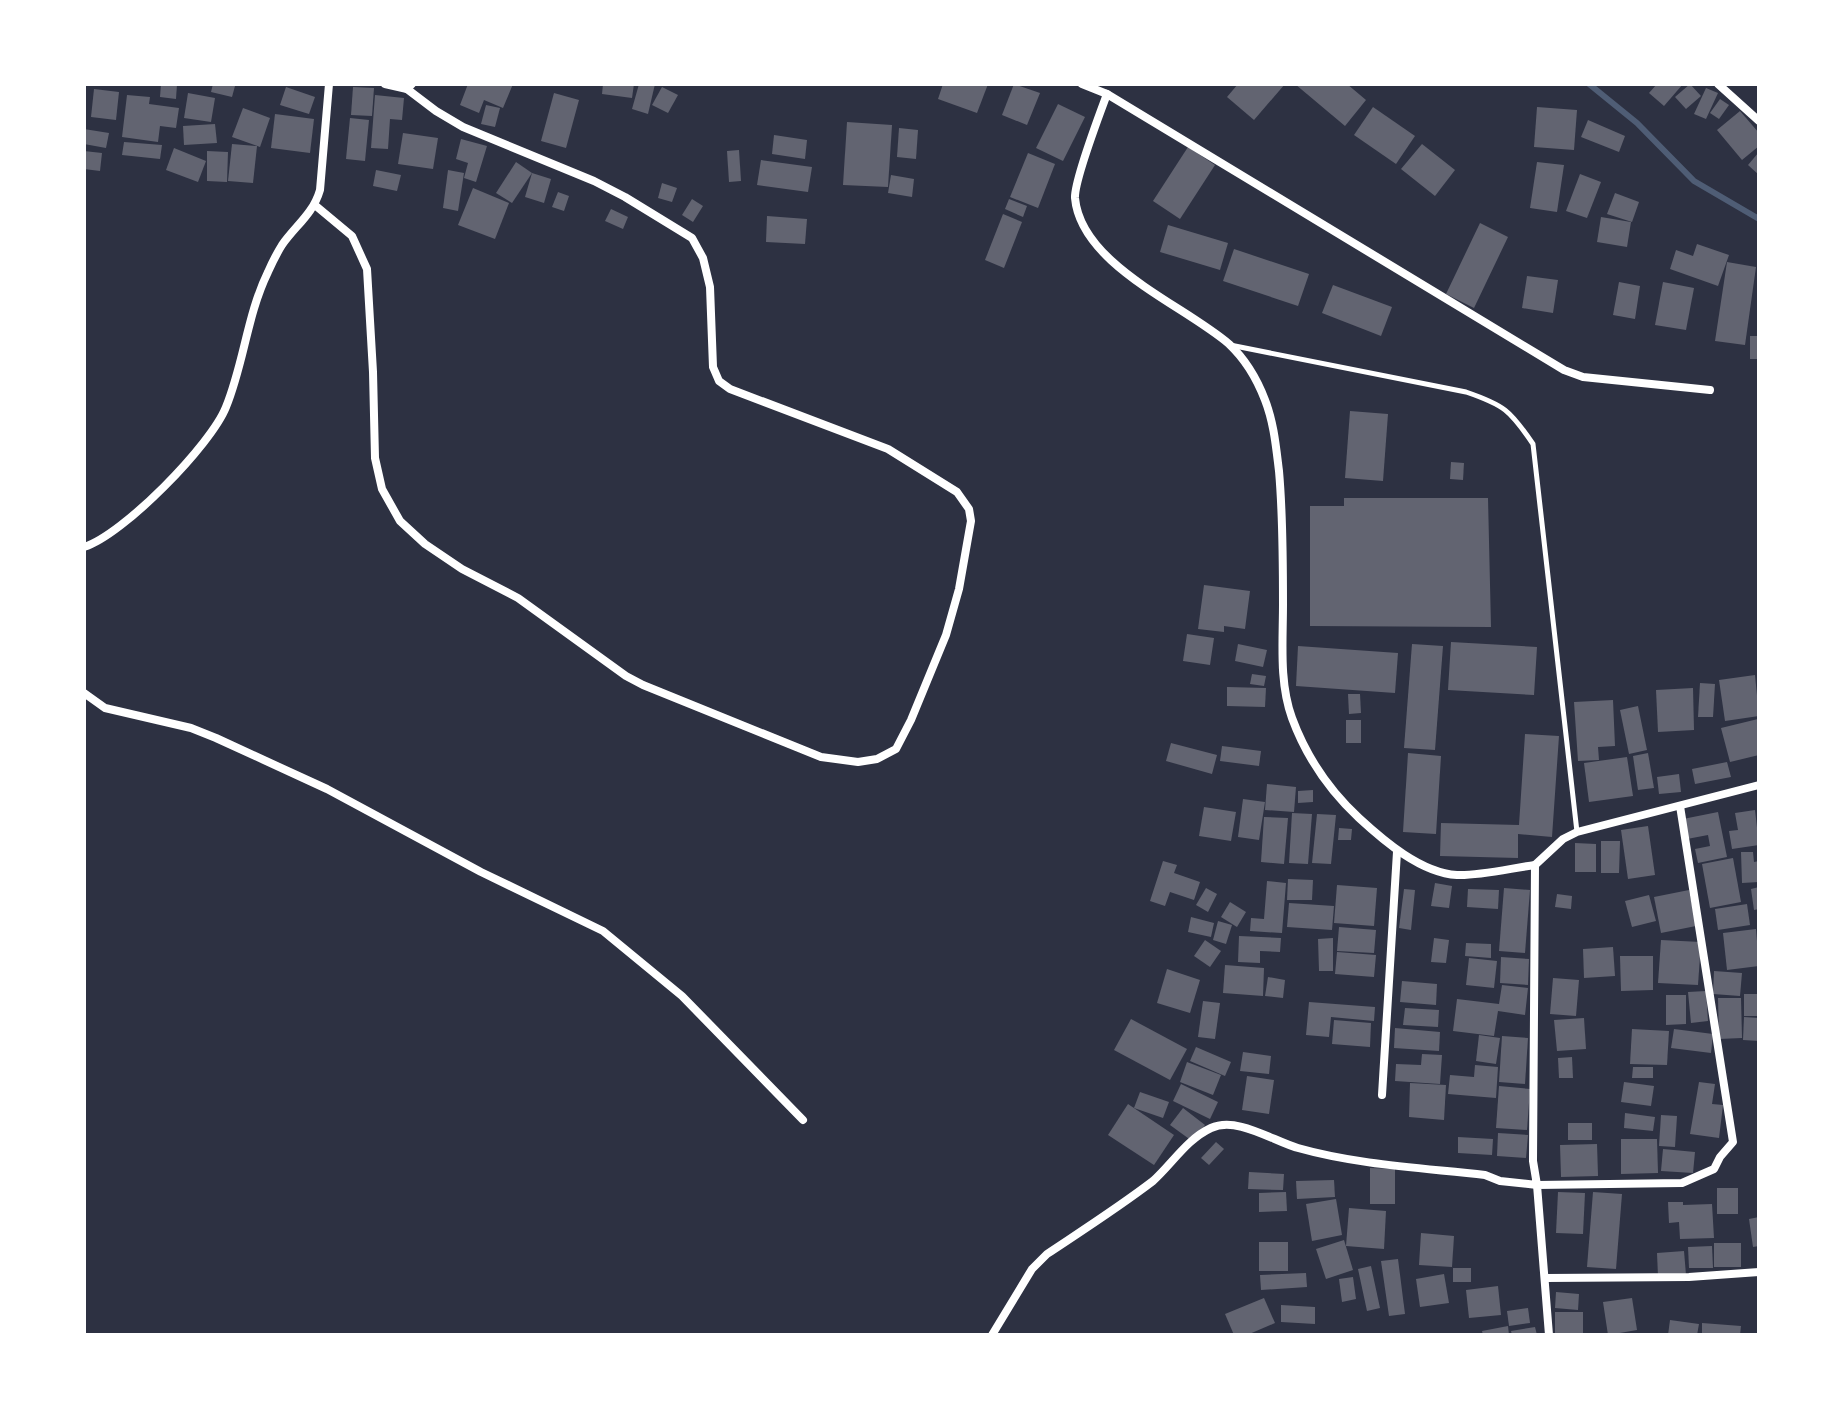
<svg xmlns="http://www.w3.org/2000/svg" width="1843" height="1419" viewBox="0 0 1843 1419" font-family="Barlow,sans-serif">
	<style>
		.lines { fill: none; stroke-linecap: round; stroke-linejoin: round }
		.stream { stroke: #4f5d75; stroke-width: 6 }
		.building { fill: #626471 }
		.service { stroke: #fff; stroke-width: 5 }
		.minor { stroke: #fff; stroke-width: 8 }
	</style>
	<rect width="100%" height="100%" fill="#2d3142"/>
	<g class="lines">
		<polyline class="stream" points="1589,84 1637,123 1694,181 1759,219"/>
	</g>
	<g class="building">
		<polygon points="161,84 177,84 176,99 160,97"/>
		<polygon points="213,84 235,86 232,97 211,92"/>
		<polygon points="468,84 513,84 503,108 484,100 479,113 460,105"/>
		<polygon points="603,84 634,84 632,98 602,94"/>
		<polygon points="639,84 655,84 648,114 632,109"/>
		<polygon points="943,84 988,84 977,113 938,99"/>
		<polygon points="1014,84 1040,93 1027,125 1002,115"/>
		<polygon points="1238,84 1285,84 1254,120 1227,97"/>
		<polygon points="1295,84 1347,84 1366,100 1345,126"/>
		<polygon points="1657,84 1683,84 1664,106 1649,93"/>
		<polygon points="1690,84 1701,96 1686,109 1675,97"/>
		<polygon points="286,87 315,97 309,114 280,105"/>
		<polygon points="353,87 374,88 372,116 351,115"/>
		<polygon points="662,87 678,95 668,113 652,105"/>
		<polygon points="1706,88 1718,93 1706,119 1694,114"/>
		<polygon points="94,89 119,92 116,120 91,117"/>
		<polygon points="188,93 215,98 211,122 184,118"/>
		<polygon points="554,93 579,100 566,148 541,141"/>
		<polygon points="127,95 150,97 149,104 179,108 176,128 160,126 158,142 122,137"/>
		<polygon points="375,95 404,98 402,120 390,119 388,149 371,148"/>
		<polygon points="1720,99 1729,105 1719,119 1710,113"/>
		<polygon points="1058,104 1085,117 1063,161 1036,148"/>
		<polygon points="486,105 500,108 495,127 481,124"/>
		<polygon points="1373,107 1415,136 1396,164 1354,135"/>
		<polygon points="1537,107 1577,110 1574,150 1534,147"/>
		<polygon points="243,108 270,118 260,147 232,137"/>
		<polygon points="1740,111 1759,133 1759,146 1742,160 1717,130"/>
		<polygon points="275,114 314,119 310,153 271,148"/>
		<polygon points="350,118 369,120 365,161 346,159"/>
		<polygon points="1588,120 1625,136 1619,152 1581,137"/>
		<polygon points="847,122 892,125 888,187 843,185"/>
		<polygon points="215,124 217,143 184,145 183,126"/>
		<polygon points="899,128 918,130 916,159 897,157"/>
		<polygon points="84,129 109,133 106,148 84,144"/>
		<polygon points="403,133 438,138 433,169 398,164"/>
		<polygon points="774,135 807,140 805,159 772,154"/>
		<polygon points="461,139 487,146 476,182 464,178 468,163 456,159"/>
		<polygon points="124,142 162,145 160,159 122,155"/>
		<polygon points="232,144 257,146 253,183 228,181"/>
		<polygon points="1422,144 1455,170 1435,196 1401,169"/>
		<polygon points="1188,147 1215,165 1180,219 1153,201"/>
		<polygon points="174,148 206,161 198,182 166,170"/>
		<polygon points="739,150 741,181 729,182 727,151"/>
		<polygon points="84,151 102,153 100,171 84,169"/>
		<polygon points="207,151 228,152 227,182 207,181"/>
		<polygon points="1759,152 1759,175 1748,165"/>
		<polygon points="1028,153 1055,164 1038,208 1010,197"/>
		<polygon points="761,160 812,167 808,192 757,185"/>
		<polygon points="516,162 532,173 512,203 496,193"/>
		<polygon points="1537,162 1564,165 1557,212 1530,208"/>
		<polygon points="376,170 401,175 397,191 373,186"/>
		<polygon points="448,170 464,173 458,211 443,208"/>
		<polygon points="532,173 551,179 544,203 525,197"/>
		<polygon points="1580,174 1601,182 1587,218 1566,211"/>
		<polygon points="891,175 914,179 912,197 888,193"/>
		<polygon points="662,183 677,188 672,202 658,198"/>
		<polygon points="473,188 509,203 495,239 458,225"/>
		<polygon points="558,192 569,196 564,211 552,207"/>
		<polygon points="1615,193 1639,202 1632,222 1607,214"/>
		<polygon points="692,199 703,206 693,222 682,215"/>
		<polygon points="1009,199 1027,206 1023,217 1005,209"/>
		<polygon points="611,209 628,217 623,229 605,221"/>
		<polygon points="1003,214 1022,222 1004,268 985,260"/>
		<polygon points="767,216 807,219 805,244 766,242"/>
		<polygon points="1601,217 1631,222 1627,247 1597,242"/>
		<polygon points="1480,223 1508,237 1474,308 1446,294"/>
		<polygon points="1168,225 1228,243 1220,270 1160,252"/>
		<polygon points="1697,244 1729,255 1718,286 1670,269 1676,250 1693,256"/>
		<polygon points="1234,249 1309,274 1298,306 1223,281"/>
		<polygon points="1727,262 1756,267 1745,345 1715,341"/>
		<polygon points="1527,276 1558,280 1553,313 1522,308"/>
		<polygon points="1619,282 1640,286 1635,319 1613,315"/>
		<polygon points="1663,282 1694,288 1686,330 1655,325"/>
		<polygon points="1333,285 1392,307 1381,336 1322,313"/>
		<rect x="1750" y="336" width="9" height="23"/>
		<polygon points="1350,411 1388,414 1383,481 1345,478"/>
		<polygon points="1451,462 1464,463 1463,480 1450,479"/>
		<polygon points="1344,498 1488,498 1491,627 1310,626 1310,506 1344,506"/>
		<polygon points="1204,585 1250,591 1245,629 1224,626 1224,632 1198,629"/>
		<polygon points="1187,634 1214,638 1210,665 1183,661"/>
		<polygon points="1451,642 1537,647 1534,695 1448,690"/>
		<polygon points="1238,644 1267,650 1263,667 1235,661"/>
		<polygon points="1412,644 1443,646 1435,750 1404,748"/>
		<polygon points="1298,646 1398,653 1395,693 1296,686"/>
		<polygon points="1252,674 1266,676 1264,686 1250,684"/>
		<polygon points="1755,675 1759,716 1725,721 1719,680"/>
		<polygon points="1700,683 1715,684 1713,717 1698,717"/>
		<polygon points="1227,687 1266,688 1265,707 1227,706"/>
		<polygon points="1693,688 1694,730 1658,732 1656,690"/>
		<polygon points="1348,694 1360,694 1361,713 1349,714"/>
		<polygon points="1613,700 1615,746 1598,747 1599,760 1578,761 1574,702"/>
		<polygon points="1638,706 1647,750 1629,754 1620,710"/>
		<polygon points="1758,719 1759,755 1730,762 1721,728"/>
		<rect x="1346" y="720" width="15" height="23"/>
		<polygon points="1525,734 1559,736 1552,837 1518,834 1518,858 1440,856 1441,823 1519,825"/>
		<polygon points="1171,743 1217,755 1212,774 1166,761"/>
		<polygon points="1222,746 1261,751 1259,766 1220,761"/>
		<polygon points="1408,753 1441,756 1436,834 1403,832"/>
		<polygon points="1648,753 1654,788 1638,790 1633,756"/>
		<polygon points="1627,757 1633,796 1589,802 1584,763"/>
		<polygon points="1727,762 1731,777 1695,784 1692,769"/>
		<polygon points="1679,774 1681,792 1659,794 1657,777"/>
		<polygon points="1267,784 1296,787 1294,812 1265,810"/>
		<polygon points="1313,790 1313,802 1298,803 1298,791"/>
		<polygon points="1243,799 1265,802 1259,840 1238,837"/>
		<polygon points="1204,807 1236,812 1231,841 1199,836"/>
		<polygon points="1755,810 1759,845 1732,849 1729,831 1738,830 1735,813"/>
		<polygon points="1718,812 1727,857 1698,863 1695,849 1710,846 1708,835 1687,839 1683,819"/>
		<polygon points="1292,813 1312,814 1308,864 1289,863"/>
		<polygon points="1317,814 1336,815 1331,864 1312,863"/>
		<polygon points="1264,817 1288,818 1284,864 1261,862"/>
		<polygon points="1648,826 1655,875 1628,879 1621,830"/>
		<polygon points="1339,828 1352,829 1351,840 1338,840"/>
		<polygon points="1601,841 1620,841 1619,873 1601,873"/>
		<polygon points="1575,843 1596,844 1596,872 1575,872"/>
		<polygon points="1741,852 1753,852 1754,862 1759,861 1759,882 1742,883"/>
		<polygon points="1733,858 1741,902 1710,908 1702,864"/>
		<polygon points="1163,861 1177,865 1174,873 1200,882 1194,900 1170,892 1165,906 1150,901"/>
		<polygon points="1288,879 1313,880 1312,900 1287,900"/>
		<polygon points="1267,881 1286,883 1282,933 1250,931 1251,918 1264,919"/>
		<polygon points="1435,883 1452,886 1449,908 1431,906"/>
		<polygon points="1337,885 1377,888 1374,926 1334,923"/>
		<polygon points="1759,887 1759,909 1754,910 1751,889"/>
		<polygon points="1206,888 1217,894 1208,912 1196,905"/>
		<polygon points="1504,888 1530,890 1525,953 1499,951"/>
		<polygon points="1404,889 1415,890 1411,930 1399,928"/>
		<polygon points="1468,889 1499,890 1498,909 1467,907"/>
		<polygon points="1689,890 1696,926 1661,933 1654,897"/>
		<polygon points="1557,894 1572,896 1571,909 1555,907"/>
		<polygon points="1649,895 1656,921 1632,927 1625,901"/>
		<polygon points="1230,902 1246,912 1237,927 1221,917"/>
		<polygon points="1289,903 1334,906 1332,930 1287,927"/>
		<polygon points="1747,904 1750,925 1718,930 1715,909"/>
		<polygon points="1191,917 1214,923 1211,937 1188,932"/>
		<polygon points="1218,921 1232,925 1226,944 1213,940"/>
		<polygon points="1339,927 1376,930 1374,953 1337,951"/>
		<polygon points="1756,929 1759,966 1727,970 1723,933"/>
		<polygon points="1239,936 1281,938 1280,952 1260,951 1260,963 1238,962"/>
		<polygon points="1333,938 1333,971 1319,971 1318,939"/>
		<polygon points="1434,938 1449,940 1446,963 1431,962"/>
		<polygon points="1205,940 1221,951 1210,967 1194,956"/>
		<polygon points="1661,940 1701,942 1698,985 1658,983"/>
		<polygon points="1466,943 1491,944 1491,958 1465,956"/>
		<polygon points="1613,947 1615,976 1584,978 1583,949"/>
		<polygon points="1337,952 1376,955 1374,977 1335,974"/>
		<polygon points="1620,956 1653,956 1653,990 1621,991"/>
		<polygon points="1501,957 1529,959 1528,985 1500,983"/>
		<polygon points="1469,958 1497,961 1494,988 1466,985"/>
		<polygon points="1225,965 1264,968 1263,996 1223,993"/>
		<polygon points="1167,969 1200,980 1190,1013 1157,1003"/>
		<polygon points="1714,971 1742,973 1740,996 1713,994"/>
		<polygon points="1268,977 1285,980 1283,998 1265,996"/>
		<polygon points="1553,978 1579,980 1576,1016 1550,1014"/>
		<polygon points="1402,981 1437,984 1436,1005 1400,1002"/>
		<polygon points="1502,985 1528,988 1525,1015 1498,1011 1494,1036 1453,1031 1457,999 1499,1004"/>
		<polygon points="1706,991 1708,1021 1691,1023 1688,992"/>
		<rect x="1744" y="994" width="15" height="22"/>
		<polygon points="1666,995 1686,995 1686,1024 1666,1025"/>
		<polygon points="1718,998 1741,998 1742,1038 1719,1039"/>
		<polygon points="1203,1001 1220,1003 1215,1039 1198,1037"/>
		<polygon points="1309,1002 1375,1007 1374,1021 1331,1017 1329,1037 1306,1035"/>
		<polygon points="1405,1008 1439,1010 1438,1027 1403,1025"/>
		<polygon points="1744,1017 1759,1018 1759,1041 1743,1040"/>
		<polygon points="1584,1018 1586,1049 1557,1051 1554,1020"/>
		<polygon points="1131,1019 1187,1049 1170,1080 1114,1050"/>
		<polygon points="1334,1020 1371,1023 1370,1047 1332,1044"/>
		<polygon points="1395,1028 1440,1032 1439,1051 1394,1048"/>
		<polygon points="1632,1029 1669,1031 1667,1065 1630,1064"/>
		<polygon points="1674,1029 1713,1034 1711,1053 1671,1048"/>
		<polygon points="1479,1035 1500,1038 1496,1064 1476,1061"/>
		<polygon points="1502,1036 1528,1038 1525,1084 1499,1082"/>
		<polygon points="1196,1047 1231,1062 1225,1076 1190,1061"/>
		<polygon points="1243,1052 1271,1056 1269,1074 1240,1071"/>
		<polygon points="1422,1054 1442,1055 1440,1084 1395,1081 1396,1064 1421,1065"/>
		<polygon points="1572,1057 1573,1078 1559,1078 1558,1058"/>
		<polygon points="1187,1062 1221,1075 1213,1095 1180,1082"/>
		<polygon points="1475,1065 1498,1067 1496,1098 1448,1094 1450,1075 1474,1077"/>
		<polygon points="1633,1067 1653,1067 1653,1078 1632,1078"/>
		<polygon points="1247,1076 1274,1080 1269,1114 1242,1110"/>
		<polygon points="1624,1082 1654,1086 1651,1106 1621,1102"/>
		<polygon points="1699,1082 1715,1084 1712,1104 1723,1105 1719,1138 1690,1134"/>
		<polygon points="1410,1083 1446,1085 1444,1120 1409,1117"/>
		<polygon points="1181,1084 1218,1102 1210,1119 1173,1101"/>
		<polygon points="1499,1086 1530,1089 1527,1130 1496,1128"/>
		<polygon points="1140,1092 1169,1102 1163,1118 1134,1108"/>
		<polygon points="1128,1104 1174,1135 1154,1165 1108,1135"/>
		<polygon points="1183,1108 1205,1125 1192,1141 1170,1125"/>
		<polygon points="1625,1113 1655,1117 1653,1131 1624,1128"/>
		<polygon points="1661,1115 1677,1116 1675,1147 1659,1146"/>
		<rect x="1568" y="1123" width="24" height="17"/>
		<polygon points="1498,1133 1528,1135 1526,1158 1497,1156"/>
		<polygon points="1458,1137 1493,1139 1492,1155 1458,1153"/>
		<polygon points="1621,1139 1657,1139 1658,1173 1621,1174"/>
		<polygon points="1216,1142 1224,1149 1209,1165 1201,1158"/>
		<polygon points="1597,1144 1598,1176 1561,1177 1560,1145"/>
		<polygon points="1663,1149 1695,1152 1693,1173 1661,1171"/>
		<polygon points="1370,1168 1395,1169 1395,1204 1370,1204"/>
		<polygon points="1249,1172 1284,1174 1283,1190 1248,1189"/>
		<polygon points="1334,1180 1335,1197 1297,1199 1296,1181"/>
		<rect x="1717" y="1188" width="21" height="26"/>
		<polygon points="1286,1192 1287,1211 1259,1212 1259,1193"/>
		<polygon points="1558,1192 1585,1193 1583,1234 1556,1233"/>
		<polygon points="1593,1192 1622,1194 1616,1269 1587,1267"/>
		<polygon points="1336,1199 1342,1235 1312,1241 1306,1204"/>
		<polygon points="1668,1202 1683,1202 1683,1205 1712,1204 1714,1238 1680,1239 1679,1222 1669,1223"/>
		<polygon points="1349,1208 1386,1211 1384,1249 1346,1246"/>
		<polygon points="1759,1217 1759,1246 1753,1247 1749,1219"/>
		<polygon points="1421,1233 1454,1236 1452,1267 1419,1265"/>
		<polygon points="1344,1240 1353,1270 1326,1279 1316,1249"/>
		<rect x="1259" y="1242" width="29" height="29"/>
		<rect x="1714" y="1243" width="27" height="24"/>
		<polygon points="1712,1246 1713,1268 1689,1268 1688,1247"/>
		<polygon points="1684,1251 1686,1275 1658,1276 1657,1253"/>
		<polygon points="1398,1259 1405,1314 1389,1316 1381,1261"/>
		<polygon points="1371,1266 1380,1308 1367,1311 1358,1269"/>
		<rect x="1453" y="1268" width="18" height="14"/>
		<polygon points="1306,1273 1307,1287 1261,1290 1260,1275"/>
		<polygon points="1444,1274 1449,1303 1420,1307 1416,1279"/>
		<polygon points="1353,1277 1356,1299 1342,1302 1339,1279"/>
		<polygon points="1498,1286 1501,1315 1469,1318 1466,1290"/>
		<polygon points="1556,1292 1579,1294 1578,1310 1555,1308"/>
		<polygon points="1264,1298 1275,1323 1247,1335 1234,1335 1225,1314"/>
		<polygon points="1632,1298 1637,1330 1608,1335 1603,1302"/>
		<polygon points="1281,1305 1315,1307 1315,1324 1281,1322"/>
		<polygon points="1528,1308 1530,1323 1509,1326 1507,1311"/>
		<rect x="1555" y="1312" width="28" height="23"/>
		<polygon points="1670,1320 1699,1324 1697,1335 1668,1335"/>
		<polygon points="1702,1323 1741,1326 1740,1335 1702,1335"/>
		<polygon points="1508,1326 1509,1335 1483,1335 1482,1331"/>
		<polygon points="1535,1327 1537,1335 1512,1335 1511,1331"/>
	</g>
	<g class="lines">
		<path class="service" d="M1230,345L1466,392C1504,405 1510,410 1533,444L1577,832"/>
		<g class="minor">
			<polyline points="385,84 407,89 412,84"/>
			<polyline points="1718,84 1759,121"/>
			<polyline points="1107,94 1564,370 1583,377 1710,390"/>
			<polyline points="316,206 352,236 367,269 373,372 375,458 382,489 400,521 425,544 462,569 518,598 626,676 643,685 821,757 858,762 877,759 896,749 911,720 946,635 959,589 971,521 969,509 957,492 888,449 730,389 719,381 713,367 710,287 703,258 692,238 625,197 594,181 463,127 436,111 407,89"/>
			<path d="M84,547C123,535 211,445 226,407C244,363 247,315 268,272C272,263 277,253 282,245C296,225 313,214 320,190L329,84"/>
			<polyline points="84,693 105,708 191,728 216,738 327,789 481,872 603,931 682,996 803,1120"/>
			<polyline points="1535,865 1563,839 1577,832 1759,785"/>
			<polyline points="1382,1095 1397,852"/>
			<polyline points="1546,1278 1689,1277 1759,1272"/>
			<path d="M992,1335L1032,1269L1047,1254C1083,1230 1119,1207 1153,1181C1172,1164 1187,1139 1211,1128C1237,1116 1273,1141 1298,1148C1358,1165 1424,1168 1485,1175L1500,1181L1537,1185L1533,1161L1535,865C1512,868 1480,876 1457,875C1421,873 1384,841 1359,818C1330,791 1306,756 1292,718C1279,682 1283,642 1283,604C1283,559 1283,516 1279,471C1276,447 1274,423 1265,400C1257,379 1245,359 1229,344C1184,305 1081,265 1075,198C1074,181 1100,113 1107,94L1082,84"/>
			<polyline points="1549,1335 1537,1185 1682,1183 1714,1169 1720,1157 1733,1142 1680,806"/>
		</g>
	</g>
	<rect width="1843" height="1419" fill="none" stroke="#ffffff" stroke-width="172"/>
</svg>
